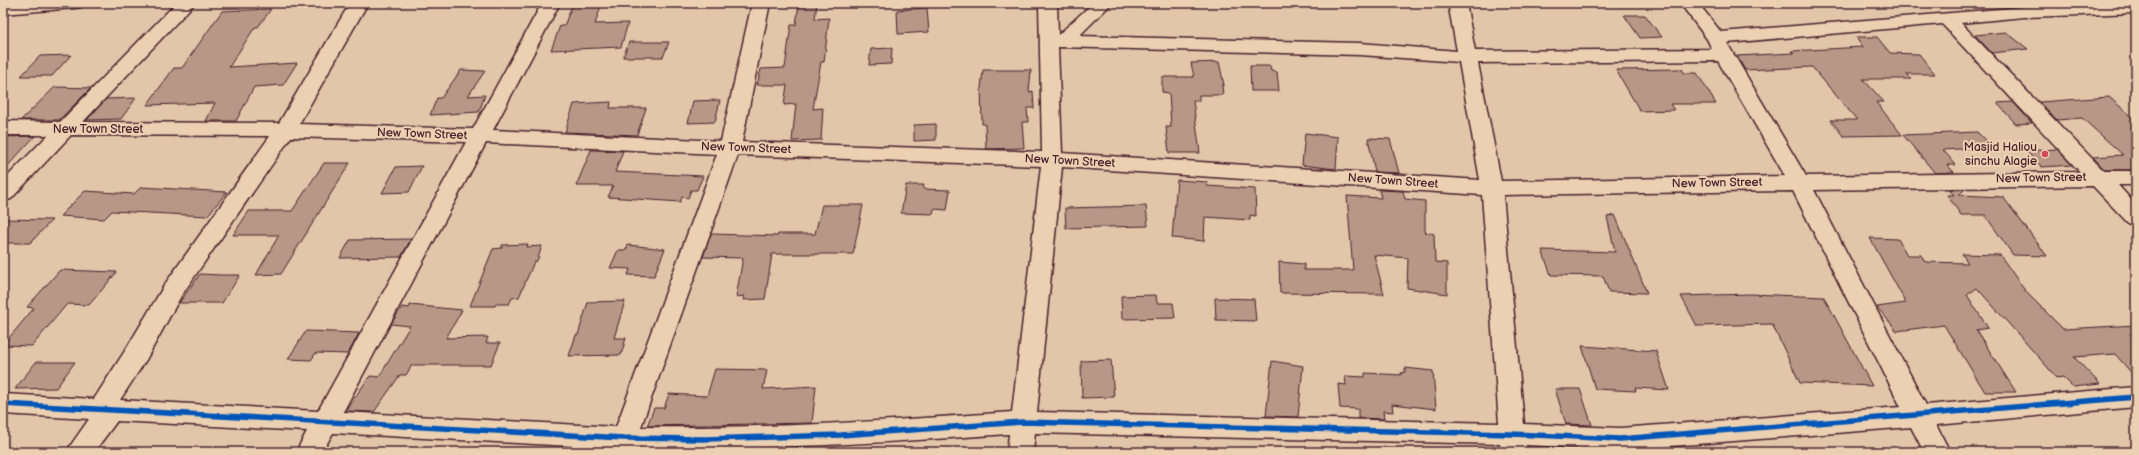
<svg xmlns="http://www.w3.org/2000/svg" width="2139" height="455" viewBox="0 0 2139 455" font-family="'Balsamiq Sans',sans-serif">
	<style>
		.building { fill: #b79786; stroke: #4a1f2b }
		.lines { fill: none; stroke-linecap: round; stroke-linejoin: round }
		.minor-casing { stroke: #4a1f2b; stroke-width: 3 }
		.minor { fill: #ebd0b2; fill-rule: evenodd }
		.cycleway-casing { stroke: #ebd0b2; stroke-width: 8 }
		.cycleway { stroke: #0057b8; stroke-width: 5.5 }
		.poi-dot { fill: #d1495b; stroke: #ebd0b2; stroke-width: 1.5 }
		.labels { text-anchor: middle; dominant-baseline: central; stroke-width: 4; stroke-linejoin: round; paint-order: stroke }
		.street-label { font-size: 12px; fill: #4a1f2b; stroke: #ebd0b2 }
		.poi-label { font-size: 12px; fill: #4a1f2b; stroke: #ebd0b2; text-anchor: end }
	</style>
	<rect width="100%" height="100%" fill="#e1c6aa"/>
	<filter id="ink" filterUnits="userSpaceOnUse"><feTurbulence type="fractalNoise" baseFrequency=".025" numOctaves="2"/><feDisplacementMap in="SourceGraphic" scale="8" xChannelSelector="R" yChannelSelector="G"/><feConvolveMatrix kernelMatrix="1 2 1 2 8 2 1 2 1" color-interpolation-filters="sRGB"/></filter>
	<g filter="url(#ink)">
		<g class="building">
			<polygon points="573,3 602,3 595,24 628,23 621,47 551,50 560,26 564,26"/>
			<polygon points="799,3 817,3 815,19 829,18 824,62 821,62 813,109 823,108 821,140 792,141 796,104 784,105 787,85 757,85 761,69 785,68 791,25 796,25"/>
			<polygon points="927,8 929,32 898,34 897,10"/>
			<polygon points="271,9 258,27 255,27 229,67 297,63 283,85 254,87 236,121 206,121 215,103 147,105 174,68 182,68 222,11"/>
			<polygon points="1624,15 1645,15 1662,37 1640,38"/>
			<polygon points="2006,32 2028,49 1992,53 1975,35"/>
			<polygon points="1856,37 1877,37 1890,53 1919,54 1935,74 1906,74 1911,79 1863,79 1884,102 1876,102 1902,135 1843,136 1831,120 1857,120 1812,67 1745,70 1737,56 1794,53 1791,51 1863,47"/>
			<polygon points="629,42 669,42 663,57 623,57"/>
			<polygon points="892,48 891,64 869,65 871,49"/>
			<polygon points="71,55 52,76 21,76 40,56"/>
			<polygon points="1219,62 1224,85 1222,85 1223,95 1199,95 1199,101 1193,101 1200,153 1169,153 1166,127 1171,127 1169,93 1162,92 1162,77 1194,77 1191,63"/>
			<polygon points="1250,66 1270,66 1271,71 1277,72 1279,91 1251,91"/>
			<polygon points="1682,69 1684,73 1697,73 1716,104 1670,104 1674,110 1640,111 1616,70"/>
			<polygon points="461,70 485,71 468,96 485,95 479,112 430,115 437,98 441,98"/>
			<polygon points="983,70 1031,70 1029,92 1033,91 1034,108 1027,108 1028,122 1022,122 1024,148 986,149 985,124 982,124 981,88"/>
			<polygon points="55,87 91,88 59,120 21,120"/>
			<polygon points="2109,97 2136,120 2136,170 2105,170 2093,157 2123,155 2082,118 2057,120 2039,102"/>
			<polygon points="136,98 121,119 87,120 106,99"/>
			<polygon points="720,100 715,122 688,123 693,101"/>
			<polygon points="611,102 610,108 646,108 637,135 565,132 574,104"/>
			<polygon points="2013,102 2032,123 2016,124 1997,103"/>
			<polygon points="936,124 936,140 914,141 914,125"/>
			<polygon points="1977,132 1992,147 1943,150 1956,165 1947,165 1954,172 1935,173 1903,135"/>
			<polygon points="1305,133 1338,137 1336,169 1302,165"/>
			<polygon points="35,136 3,171 3,137"/>
			<polygon points="1368,138 1390,139 1399,173 1375,172"/>
			<polygon points="2057,149 2072,165 2042,167 2026,151"/>
			<polygon points="591,150 623,151 615,172 703,176 697,190 691,190 688,198 682,197 680,202 608,197 613,186 576,186"/>
			<polygon points="324,163 350,163 281,274 256,275 279,235 233,235 249,211 292,211"/>
			<polygon points="422,166 409,192 382,193 396,167"/>
			<polygon points="1177,180 1207,182 1207,186 1255,189 1256,216 1250,215 1250,220 1205,217 1204,241 1172,238"/>
			<polygon points="906,185 924,185 923,189 950,190 947,210 934,209 933,214 901,213"/>
			<polygon points="141,187 227,192 207,216 112,211 104,219 60,216 85,191 134,194"/>
			<polygon points="1965,189 1959,195 2003,197 2047,256 2013,255 1985,215 1961,215 1947,195 1954,195 1949,190"/>
			<polygon points="1379,190 1403,191 1405,199 1425,201 1425,232 1434,234 1435,262 1447,263 1447,294 1407,288 1408,258 1374,255 1384,294 1280,293 1279,262 1304,264 1304,270 1353,270 1347,196 1381,198"/>
			<polygon points="822,205 863,205 853,254 772,254 765,299 743,300 744,296 736,297 743,258 703,257 711,234 778,236 778,234 815,234"/>
			<polygon points="1146,206 1148,226 1066,228 1065,208"/>
			<polygon points="1615,215 1647,293 1609,292 1603,276 1551,275 1542,250 1615,252 1607,217"/>
			<polygon points="3,219 52,220 30,243 3,243"/>
			<polygon points="1870,238 1898,239 1907,255 1921,255 1925,262 1968,263 1962,254 2000,255 2026,292 2063,329 2136,325 2136,378 2115,354 2074,357 2100,384 2073,387 2063,377 2057,378 1977,288 1967,295 1988,328 1976,330 2016,392 1985,392 1944,325 1897,331 1877,307 1906,303"/>
			<polygon points="411,239 401,257 340,258 350,240"/>
			<polygon points="528,244 527,247 542,246 537,261 534,262 519,297 512,298 509,304 496,304 495,306 470,306 493,249 502,248 502,245"/>
			<polygon points="628,245 665,249 654,276 628,275 630,269 610,268 618,250 626,250"/>
			<polygon points="60,270 117,272 89,305 67,304 32,346 3,345 34,308 27,307"/>
			<polygon points="200,274 219,275 240,275 222,303 179,303"/>
			<polygon points="1750,294 1824,297 1872,386 1800,383 1772,324 1697,326 1681,296"/>
			<polygon points="1156,295 1157,303 1173,303 1175,318 1122,319 1121,296"/>
			<polygon points="1215,298 1254,299 1256,321 1216,320"/>
			<polygon points="625,301 614,338 626,338 621,355 569,356 576,335 578,335 588,302"/>
			<polygon points="410,305 462,310 446,338 488,337 486,343 500,343 491,365 412,365 406,375 400,375 374,412 345,411 370,376 379,377 410,326 391,324 402,307 409,308"/>
			<polygon points="306,331 359,333 348,354 316,353 311,360 288,359"/>
			<polygon points="1582,346 1656,351 1669,390 1635,388 1636,391 1595,389"/>
			<polygon points="1111,360 1114,397 1082,398 1081,361"/>
			<polygon points="1272,361 1303,366 1298,417 1266,416"/>
			<polygon points="36,362 75,362 56,388 15,389"/>
			<polygon points="1405,368 1433,371 1436,409 1392,404 1393,412 1383,411 1384,419 1358,418 1358,409 1340,408 1338,384 1346,385 1345,376 1365,377 1365,373 1401,375 1401,373 1405,372"/>
			<polygon points="715,369 767,370 763,389 816,386 812,423 647,426 654,408 664,408 669,394 707,396"/>
			<polygon points="1555,389 1580,389 1592,425 1566,424"/>
		</g>
		<g class="lines">
			<defs>
				<g id="minor">
					<polygon points="84,3 81,7 75,8 3,14 3,4"/>
					<path d="M176,3H195L83,122L279,123L350,3H368L299,124L473,129L542,3H560L493,130L721,141L752,3H770L742,142L1042,152L1039,3H1057L1058,35L1093,3H1112L1079,36L1360,43L1457,51L1448,3H1466L1475,51L1712,49L1707,39L1680,3H1698L1721,32L2024,7L2136,3V13L2024,17L1961,23L2104,171H2136V185H2118L2136,205V226L2128,223L2093,186L1814,190L1926,405L2136,387V407L1936,425L1950,452H1924L1911,427L1620,450L1526,445L1527,452H1501L1500,444L1035,433L1033,452H1007L1009,434C884,443 759,450 634,449L633,452H607L608,448L333,433L322,452H296L307,431L117,421L94,452H66L89,419L3,414V394L94,399L128,346L165,284L270,136L71,135L11,199L3,201V181L48,135H3V121L60,122ZM1942,24L2080,172L1806,176L1727,43ZM1058,47L1360,55L1459,62L1480,180L1062,153ZM1718,61L1785,176L1501,181L1478,63ZM291,137L466,142L318,411L120,400L146,360L181,296ZM486,143L717,154L616,427L343,412ZM738,155L1041,166L1012,412C888,421 765,429 641,427ZM1062,167L1482,195L1499,423L1037,412ZM1793,191L1901,407L1620,428L1524,424L1503,195Z"/>
				</g>
			</defs>
			<use href="#minor" class="minor-casing"/>
			<use href="#minor" class="minor"/>
			<defs>
				<polyline id="cycleway" points="3,404 624,438 705,439 841,435 1023,422 1512,434 1620,439 2136,397"/>
			</defs>
			<use href="#cycleway" class="cycleway-casing"/>
			<use href="#cycleway" class="cycleway"/>
		</g>
	</g>
	<circle class="poi-dot" cx="2045" cy="154" r="4"/>
	<g class="labels">
		<g class="street-label">
			<text x="98" y="129">New Town Street</text>
			<text transform="translate(422 134) rotate(2)">New Town Street</text>
			<text transform="translate(746 148) rotate(2)">New Town Street</text>
			<text transform="translate(1070 161) rotate(3)">New Town Street</text>
			<text transform="translate(2041 178) rotate(-1)">New Town Street</text>
			<text transform="translate(1393 181) rotate(4)">New Town Street</text>
			<text transform="translate(1717 183) rotate(-1)">New Town Street</text>
		</g>
		<g class="poi-label">
			<text x="2037" y="147">Masjid Haliou<tspan x="2037" dy="14">sinchu Alagie</tspan></text>
		</g>
	</g>
	<rect width="2139" height="455" fill="none" stroke="#ebd0b2" stroke-width="16"/>
	<rect x="8" y="8" width="2123" height="439" fill="none" stroke="#4a1f2b" stroke-width="1.5" filter="url(#ink)"/>
</svg>
